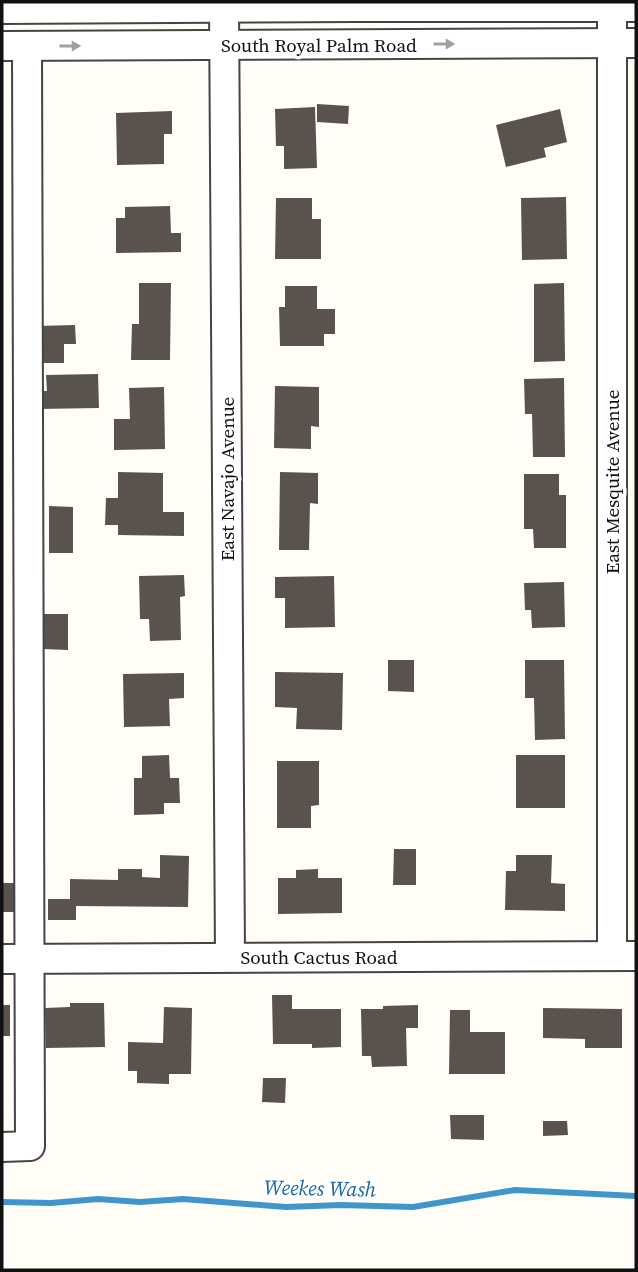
<svg xmlns="http://www.w3.org/2000/svg" width="638" height="1272" viewBox="0 0 638 1272" font-family="'Source Serif 4',serif">
	<style>
		.lines { fill: none; stroke-linecap: round; stroke-linejoin: round }
		.stream { stroke: #3f96cf; stroke-width: 6 }
		.building { fill: #5a524d }
		.minor-casing { stroke: #444; stroke-width: 32 }
		.minor { stroke: #fff; stroke-width: 28 }
		.oneway { fill: #a0a0a0 }
		.labels { text-anchor: middle; dominant-baseline: central; stroke-width: 7; stroke-linejoin: round; paint-order: stroke }
		.street-label { font-size: 19px; fill: #111; stroke: #fff }
		.water-label { font-size: 21px; font-style: italic; fill: #1768a6; stroke: #fff }
	</style>
	<rect width="100%" height="100%" fill="#fffdf5"/>
	<g class="lines">
		<polyline class="stream" points="2,1202 51,1203 98,1199 140,1202 183,1199 286,1207 341,1205 413,1207 515,1190 636,1196"/>
	</g>
	<g class="building">
		<polygon points="317,104 349,106 348,124 317,122"/>
		<polygon points="315,107 317,168 284,169 284,146 276,146 275,109"/>
		<polygon points="560,109 567,142 544,148 546,157 506,167 496,125"/>
		<polygon points="172,111 172,134 164,134 164,164 117,165 116,113"/>
		<polygon points="566,197 567,259 522,260 521,198"/>
		<polygon points="276,198 312,198 312,219 321,219 321,259 275,259"/>
		<polygon points="170,206 171,233 181,233 181,252 116,253 116,218 125,218 125,207"/>
		<polygon points="139,283 171,283 170,360 131,360 132,324 139,324"/>
		<polygon points="564,283 565,361 534,362 534,284"/>
		<polygon points="285,286 317,286 317,309 335,309 335,334 324,334 324,346 280,346 279,307 285,307"/>
		<polygon points="75,325 76,344 64,344 64,363 38,363 37,326"/>
		<polygon points="98,374 99,408 38,409 37,391 47,391 46,375"/>
		<polygon points="564,378 565,457 533,457 532,414 525,414 524,379"/>
		<polygon points="275,386 319,387 319,427 311,426 311,449 274,448"/>
		<polygon points="164,387 165,449 114,450 114,419 130,419 129,388"/>
		<polygon points="118,472 163,473 163,512 184,512 184,536 118,535 118,525 105,525 106,498 118,498"/>
		<polygon points="280,472 318,473 318,504 310,503 309,550 279,550"/>
		<polygon points="524,474 559,474 559,495 566,495 566,548 534,548 533,529 524,529"/>
		<polygon points="49,506 73,507 73,553 49,553"/>
		<polygon points="184,575 185,596 180,597 181,640 150,641 149,619 140,619 139,576"/>
		<polygon points="334,576 335,627 285,628 285,598 275,598 275,577"/>
		<polygon points="564,582 565,627 532,628 531,610 525,610 524,583"/>
		<polygon points="44,614 68,614 68,650 43,649"/>
		<polygon points="388,660 414,660 414,692 388,691"/>
		<polygon points="525,660 564,660 565,739 535,740 534,698 525,698"/>
		<polygon points="275,672 343,673 342,730 296,729 297,708 275,707"/>
		<polygon points="184,673 184,698 169,699 170,726 124,727 123,674"/>
		<polygon points="169,755 170,778 179,778 180,803 164,803 164,814 134,815 134,778 142,778 142,756"/>
		<rect x="516" y="755" width="49" height="53"/>
		<polygon points="277,761 319,761 319,805 311,806 311,828 277,828"/>
		<polygon points="394,849 416,849 416,885 393,885"/>
		<polygon points="160,855 189,856 188,907 76,906 76,920 48,920 48,899 70,899 70,879 118,880 118,869 142,869 142,877 160,878"/>
		<polygon points="516,855 552,855 551,883 565,884 565,911 505,910 506,871 516,871"/>
		<polygon points="318,869 318,878 342,878 342,913 278,914 278,878 296,878 296,870"/>
		<rect x="2" y="883" width="12" height="29"/>
		<polygon points="272,995 292,995 292,1009 341,1009 341,1047 312,1048 312,1044 273,1044"/>
		<polygon points="70,1003 104,1003 105,1047 46,1048 45,1008 70,1007"/>
		<rect x="2" y="1005" width="8" height="31"/>
		<polygon points="418,1005 418,1028 406,1028 407,1066 372,1067 371,1056 362,1056 361,1009 383,1009 383,1006"/>
		<polygon points="164,1007 192,1008 191,1074 169,1074 169,1084 137,1083 137,1071 128,1071 128,1042 163,1043"/>
		<polygon points="543,1008 622,1009 622,1048 585,1048 585,1039 543,1038"/>
		<polygon points="450,1010 470,1010 470,1032 505,1032 505,1074 449,1074"/>
		<polygon points="263,1078 286,1078 285,1103 262,1102"/>
		<polygon points="450,1115 484,1115 484,1140 451,1139"/>
		<polygon points="543,1121 567,1121 568,1135 543,1136"/>
	</g>
	<g class="lines">
		<defs>
			<g id="minor">
				<polyline points="224,2 230,957"/>
				<polyline points="612,7 612,956"/>
				<polyline points="2,9 353,7 636,7"/>
				<polyline points="2,46 636,43"/>
				<polyline points="2,959 636,956"/>
				<polyline points="2,1147 30,1146 27,46"/>
			</g>
		</defs>
		<use href="#minor" class="minor-casing"/>
		<use href="#minor" class="minor"/>
	</g>
	<defs><path id="oneway-solid" d="M-6-.8H1V-3.2L6.5 0L1 3.2V.8H-6Z" transform="scale(1.75)"/></defs>
	<g class="oneway">
		<use href="#oneway-solid" transform="translate(444 44)"/>
		<use href="#oneway-solid" transform="translate(70 46)"/>
	</g>
	<g class="labels">
		<g class="street-label">
			<text x="319" y="45">South Royal Palm Road</text>
			<text transform="translate(227 479) rotate(-90)">East Navajo Avenue</text>
			<text transform="translate(612 482) rotate(-90)">East Mesquite Avenue</text>
			<text x="319" y="957">South Cactus Road</text>
		</g>
		<g class="water-label">
			<text transform="translate(320 1188) rotate(1)">Weekes Wash</text>
		</g>
	</g>
	<rect width="638" height="1272" fill="none" stroke="#111111" stroke-width="7"/>
</svg>
